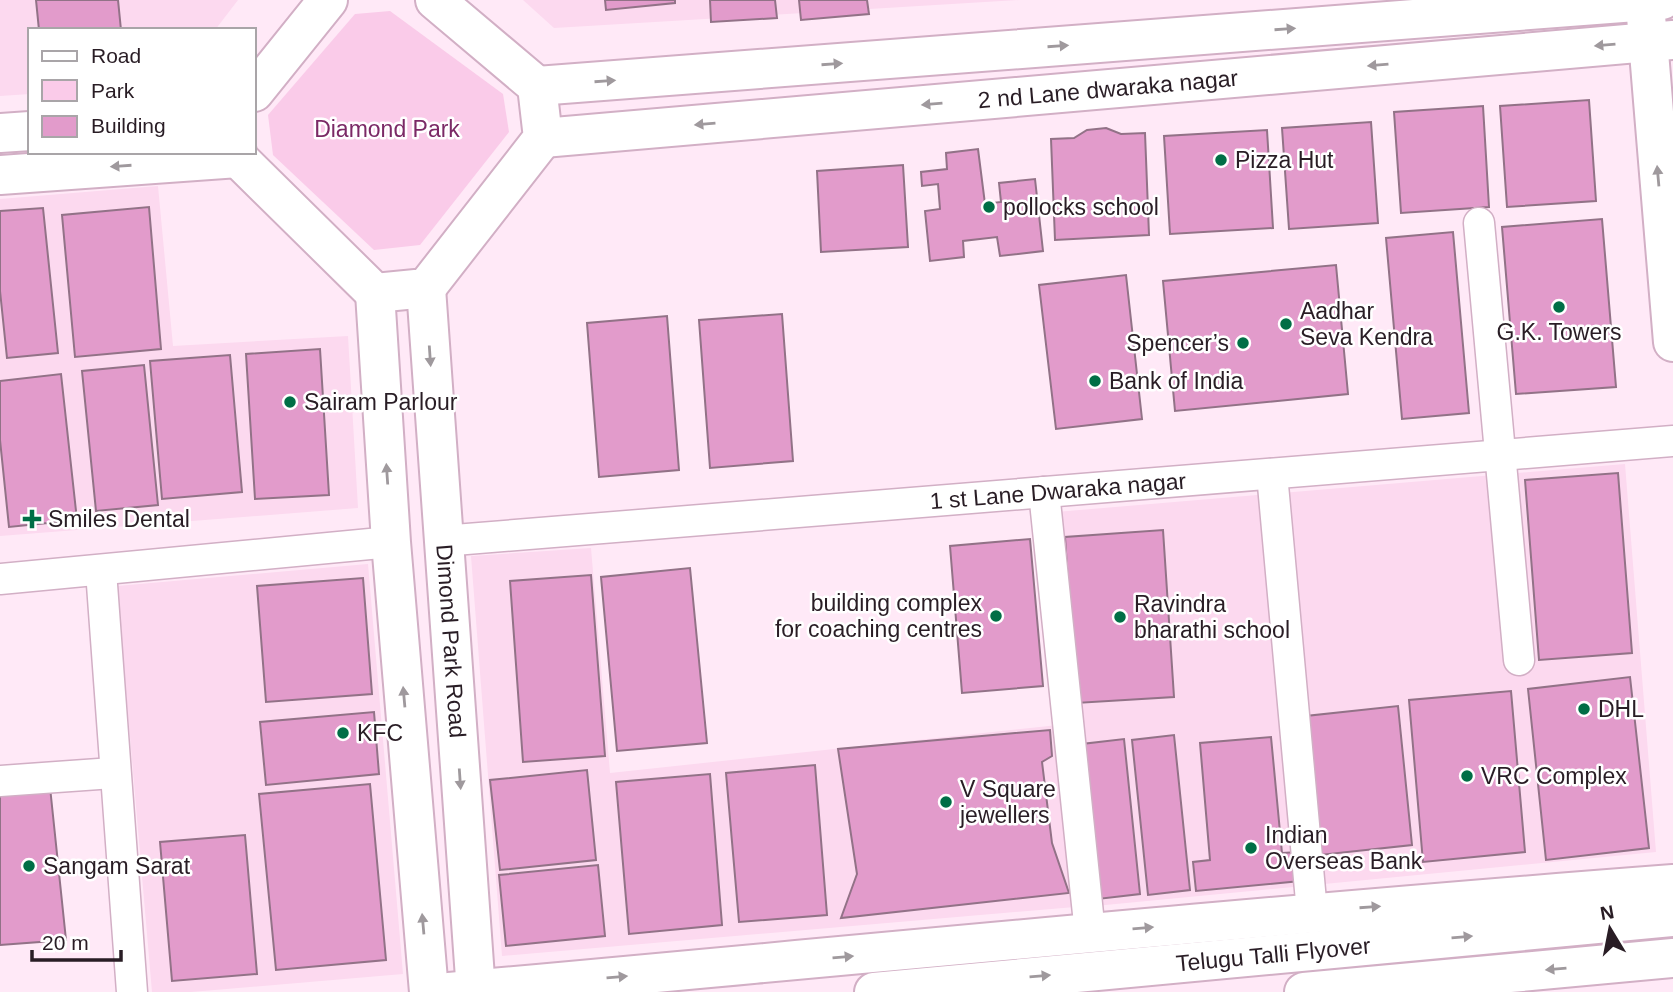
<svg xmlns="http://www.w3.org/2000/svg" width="1673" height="992" viewBox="0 0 1673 992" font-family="Helvetica,sans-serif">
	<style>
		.built { fill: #fcd9ef }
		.green { fill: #facbe9 }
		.building { fill: #e29bcb; stroke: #927287; stroke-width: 2 }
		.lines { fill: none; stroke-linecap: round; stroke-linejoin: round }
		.minor-casing { stroke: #d2afc5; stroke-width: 33 }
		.major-casing { stroke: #d2afc5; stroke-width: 42 }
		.minor { stroke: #fff; stroke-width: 30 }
		.major { stroke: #fff; stroke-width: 38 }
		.oneway { fill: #9f999d }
		.poi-dot { fill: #006e46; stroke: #fff; stroke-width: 2.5 }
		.labels { text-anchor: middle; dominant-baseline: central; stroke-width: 5; stroke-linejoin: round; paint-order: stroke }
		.street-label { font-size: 23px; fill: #291d25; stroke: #fff }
		.park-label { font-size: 23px; fill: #7b2966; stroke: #fff }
		.poi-label { font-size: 23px; fill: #291d25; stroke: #fff; text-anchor: start }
	</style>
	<rect width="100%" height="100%" fill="#ffe9f7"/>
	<g class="built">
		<polygon points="0,0 238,0 215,30 30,30 30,94 0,96"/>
		<polygon points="523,0 1020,0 554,28"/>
		<polygon points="158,186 173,346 348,336 358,508 0,536 0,199"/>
		<polygon points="1625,464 1656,852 1095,906 1056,512"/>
		<polygon points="591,548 610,773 1058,725 1075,907 502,956 471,556"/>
		<polygon points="368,564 403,974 191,992 152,992 117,586"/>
	</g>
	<polygon class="green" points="390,11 503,94 509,132 420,245 374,250 273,155 268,115 355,14"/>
	<g class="building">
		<polygon points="36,0 118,0 121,30 39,30"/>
		<polygon points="605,0 675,0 675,3 606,10"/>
		<polygon points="710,0 775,0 777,18 711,22"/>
		<polygon points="799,0 867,0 869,14 801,20"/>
		<polygon points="1589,100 1596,201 1507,207 1500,106"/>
		<polygon points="1483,106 1489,207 1401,213 1394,112"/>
		<polygon points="1371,122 1378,223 1289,229 1282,128"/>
		<polygon points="1106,128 1121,134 1145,133 1149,235 1055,240 1051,139 1074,138 1087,130"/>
		<polygon points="1267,130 1273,228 1170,234 1164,136"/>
		<polygon points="978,149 985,204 1001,202 999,183 1035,179 1043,251 1000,256 997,237 963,241 964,257 930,261 925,211 940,209 938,184 922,186 921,172 947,169 946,153"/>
		<polygon points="903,165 908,247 821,252 817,171"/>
		<polygon points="149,207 161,349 75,357 62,215"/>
		<polygon points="43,208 58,353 7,358 0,291 0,211"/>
		<polygon points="1602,219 1616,387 1516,394 1502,227"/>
		<polygon points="1453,232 1469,413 1402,419 1386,238"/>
		<polygon points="1336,265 1348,394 1175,411 1163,281"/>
		<polygon points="1126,275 1142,419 1056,429 1039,285"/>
		<polygon points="782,314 793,461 710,468 699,320"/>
		<polygon points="667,316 679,470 599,477 587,323"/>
		<polygon points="320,349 329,495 255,499 246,354"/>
		<polygon points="230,355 242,492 162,499 150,361"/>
		<polygon points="144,365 158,505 96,511 82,371"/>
		<polygon points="61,374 77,520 9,527 0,440 0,381"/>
		<polygon points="1618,473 1632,653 1539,660 1525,480"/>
		<polygon points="1163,530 1174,697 1076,703 1065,537"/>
		<polygon points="1030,539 1043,686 962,693 950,546"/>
		<polygon points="690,568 707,743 617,751 601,577"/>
		<polygon points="591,575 605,756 523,762 510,581"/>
		<polygon points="363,578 372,694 266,702 257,586"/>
		<polygon points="1630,677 1649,848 1546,860 1528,689"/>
		<polygon points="1511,691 1525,852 1423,862 1409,700"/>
		<polygon points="1398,706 1412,845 1320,855 1306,716"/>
		<polygon points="374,712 379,774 266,785 260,722"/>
		<polygon points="1050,730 1052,756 1042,762 1052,843 1069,893 841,918 857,874 838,749"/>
		<polygon points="1174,735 1190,890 1148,895 1132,740"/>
		<polygon points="1271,737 1282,853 1298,852 1300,881 1196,891 1193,862 1210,860 1200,743"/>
		<polygon points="1124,739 1140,894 1098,899 1082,744"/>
		<polygon points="815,765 827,915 739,922 726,773"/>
		<polygon points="587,770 596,860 500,870 490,780"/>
		<polygon points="710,774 722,925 629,934 616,782"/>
		<polygon points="370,784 386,960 276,970 259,794"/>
		<polygon points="50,787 66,940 0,945 0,791"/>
		<polygon points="245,835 257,974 172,981 160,842"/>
		<polygon points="598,865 605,936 506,946 499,875"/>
	</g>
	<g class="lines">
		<defs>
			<g id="minor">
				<polyline points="1479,223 1519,660"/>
				<polyline points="1272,474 1312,912"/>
				<polyline points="1044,492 1090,933"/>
				<path id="s1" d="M442,541L1673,441"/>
				<polyline points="101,571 132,992"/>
				<polyline points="0,579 391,542"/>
				<polyline points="0,781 113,773"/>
			</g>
			<g id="major">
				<polyline points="1646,16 1673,342"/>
				<polyline points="537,86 1662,0"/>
				<polyline points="254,92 328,0"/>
				<polyline points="0,133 30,131"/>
				<path id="s2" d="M543,138L1673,40"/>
				<polyline points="237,152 238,158 375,293 426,288 543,138 537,86 435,0"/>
				<polyline points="0,175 238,158"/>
				<path id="s3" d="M426,288L476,992"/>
				<polyline points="375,293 391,542 429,992"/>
				<path d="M449,992C857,955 1265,915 1673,884"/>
				<path id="s4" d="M874,992L1673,917"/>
				<polyline points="1304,992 1673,958"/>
			</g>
		</defs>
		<use href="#minor" class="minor-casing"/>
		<use href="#major" class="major-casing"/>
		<use href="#minor" class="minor"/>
		<use href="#major" class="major"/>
	</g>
	<defs><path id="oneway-solid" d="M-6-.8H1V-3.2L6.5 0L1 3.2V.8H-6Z" transform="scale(1.75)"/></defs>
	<g class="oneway">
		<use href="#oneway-solid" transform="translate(1285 29) rotate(-4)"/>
		<use href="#oneway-solid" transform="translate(1605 45) rotate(175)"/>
		<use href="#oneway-solid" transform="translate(1058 46) rotate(-4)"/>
		<use href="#oneway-solid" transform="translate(832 64) rotate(-4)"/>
		<use href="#oneway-solid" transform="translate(1378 65) rotate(175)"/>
		<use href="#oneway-solid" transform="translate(605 81) rotate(-4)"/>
		<use href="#oneway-solid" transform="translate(932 104) rotate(175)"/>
		<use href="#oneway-solid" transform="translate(705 124) rotate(175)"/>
		<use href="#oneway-solid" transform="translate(121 166) rotate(176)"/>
		<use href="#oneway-solid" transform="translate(1658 176) rotate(-95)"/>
		<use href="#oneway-solid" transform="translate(430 356) rotate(86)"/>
		<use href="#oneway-solid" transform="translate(387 474) rotate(-94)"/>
		<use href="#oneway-solid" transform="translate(404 697) rotate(-95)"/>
		<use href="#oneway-solid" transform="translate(460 779) rotate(86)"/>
		<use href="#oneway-solid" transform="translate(1370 907) rotate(-4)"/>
		<use href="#oneway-solid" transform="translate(423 924) rotate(-95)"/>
		<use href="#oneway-solid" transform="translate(1143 928) rotate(-5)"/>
		<use href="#oneway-solid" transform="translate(1462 937) rotate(-5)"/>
		<use href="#oneway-solid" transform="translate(843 957) rotate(-5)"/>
		<use href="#oneway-solid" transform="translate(1556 969) rotate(175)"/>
		<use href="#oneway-solid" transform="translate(1040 976) rotate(-5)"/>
		<use href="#oneway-solid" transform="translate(617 977) rotate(-5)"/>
	</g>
	<g class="poi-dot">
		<circle cx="1221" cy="160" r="7"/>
		<circle cx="989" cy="207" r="7"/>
		<circle cx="1559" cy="307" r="7"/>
		<circle cx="1286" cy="324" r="7"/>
		<circle cx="1243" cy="343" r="7"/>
		<circle cx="1095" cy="381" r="7"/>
		<circle cx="290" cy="402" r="7"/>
		<path d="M28.5 508.5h7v7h7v7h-7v7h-7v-7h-7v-7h7z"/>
		<circle cx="996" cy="616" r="7"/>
		<circle cx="1120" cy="617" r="7"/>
		<circle cx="1584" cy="709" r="7"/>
		<circle cx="343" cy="733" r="7"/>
		<circle cx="1467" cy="776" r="7"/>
		<circle cx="946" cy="802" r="7"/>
		<circle cx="1251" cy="848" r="7"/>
		<circle cx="29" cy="866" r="7"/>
	</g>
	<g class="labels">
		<g class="street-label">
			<text stroke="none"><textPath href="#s2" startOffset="567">2 nd Lane dwaraka nagar</textPath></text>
			<text stroke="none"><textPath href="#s1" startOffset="618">1 st Lane Dwaraka nagar</textPath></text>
			<text stroke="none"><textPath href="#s3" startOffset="354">Dimond Park Road</textPath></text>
			<text stroke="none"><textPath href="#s4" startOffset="401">Telugu Talli Flyover</textPath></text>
		</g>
		<g class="park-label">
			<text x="387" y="129">Diamond Park</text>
		</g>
		<g class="poi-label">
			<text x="1235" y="160">Pizza Hut</text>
			<text x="1003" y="207">pollocks school</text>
			<text x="1300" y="311">Aadhar<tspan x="1300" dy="26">Seva Kendra</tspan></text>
			<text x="1559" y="332" text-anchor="middle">G.K. Towers</text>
			<text x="1229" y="343" text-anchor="end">Spencer’s</text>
			<text x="1109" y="381">Bank of India</text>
			<text x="304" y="402">Sairam Parlour</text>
			<text x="48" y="519">Smiles Dental</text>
			<text x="982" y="603" text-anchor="end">building complex<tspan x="982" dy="26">for coaching centres</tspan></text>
			<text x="1134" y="604">Ravindra<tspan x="1134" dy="26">bharathi school</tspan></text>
			<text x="1598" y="709">DHL</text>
			<text x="357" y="733">KFC</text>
			<text x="1481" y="776">VRC Complex</text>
			<text x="960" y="789">V Square<tspan x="960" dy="26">jewellers</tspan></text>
			<text x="1265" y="835">Indian<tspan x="1265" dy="26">Overseas Bank</tspan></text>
			<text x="43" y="866">Sangam Sarat</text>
		</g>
	</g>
	<rect x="28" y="28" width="228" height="126" fill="#ffffff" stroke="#a9a5a8" stroke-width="2"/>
	<rect x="42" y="51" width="35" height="10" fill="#ffffff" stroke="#a9a5a8" stroke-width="2"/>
	<text x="91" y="63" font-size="21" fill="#291d25">Road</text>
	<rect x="42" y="80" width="35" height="21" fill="#facbe9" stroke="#a9a5a8" stroke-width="2"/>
	<text x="91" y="98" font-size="21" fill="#291d25">Park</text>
	<rect x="42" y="116" width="35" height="21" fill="#e29bcb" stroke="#a9a5a8" stroke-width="2"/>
	<text x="91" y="133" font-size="21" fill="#291d25">Building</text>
	<g transform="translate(1610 929) rotate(350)" stroke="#ffffff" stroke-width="5" paint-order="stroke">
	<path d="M0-5L12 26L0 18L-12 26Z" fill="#291d25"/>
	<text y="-10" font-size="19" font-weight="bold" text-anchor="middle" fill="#291d25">N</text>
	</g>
	<path d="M32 950v10h89v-10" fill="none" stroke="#291d25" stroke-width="3.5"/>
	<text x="42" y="950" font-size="21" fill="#291d25" stroke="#ffffff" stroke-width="5" paint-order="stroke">20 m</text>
</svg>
